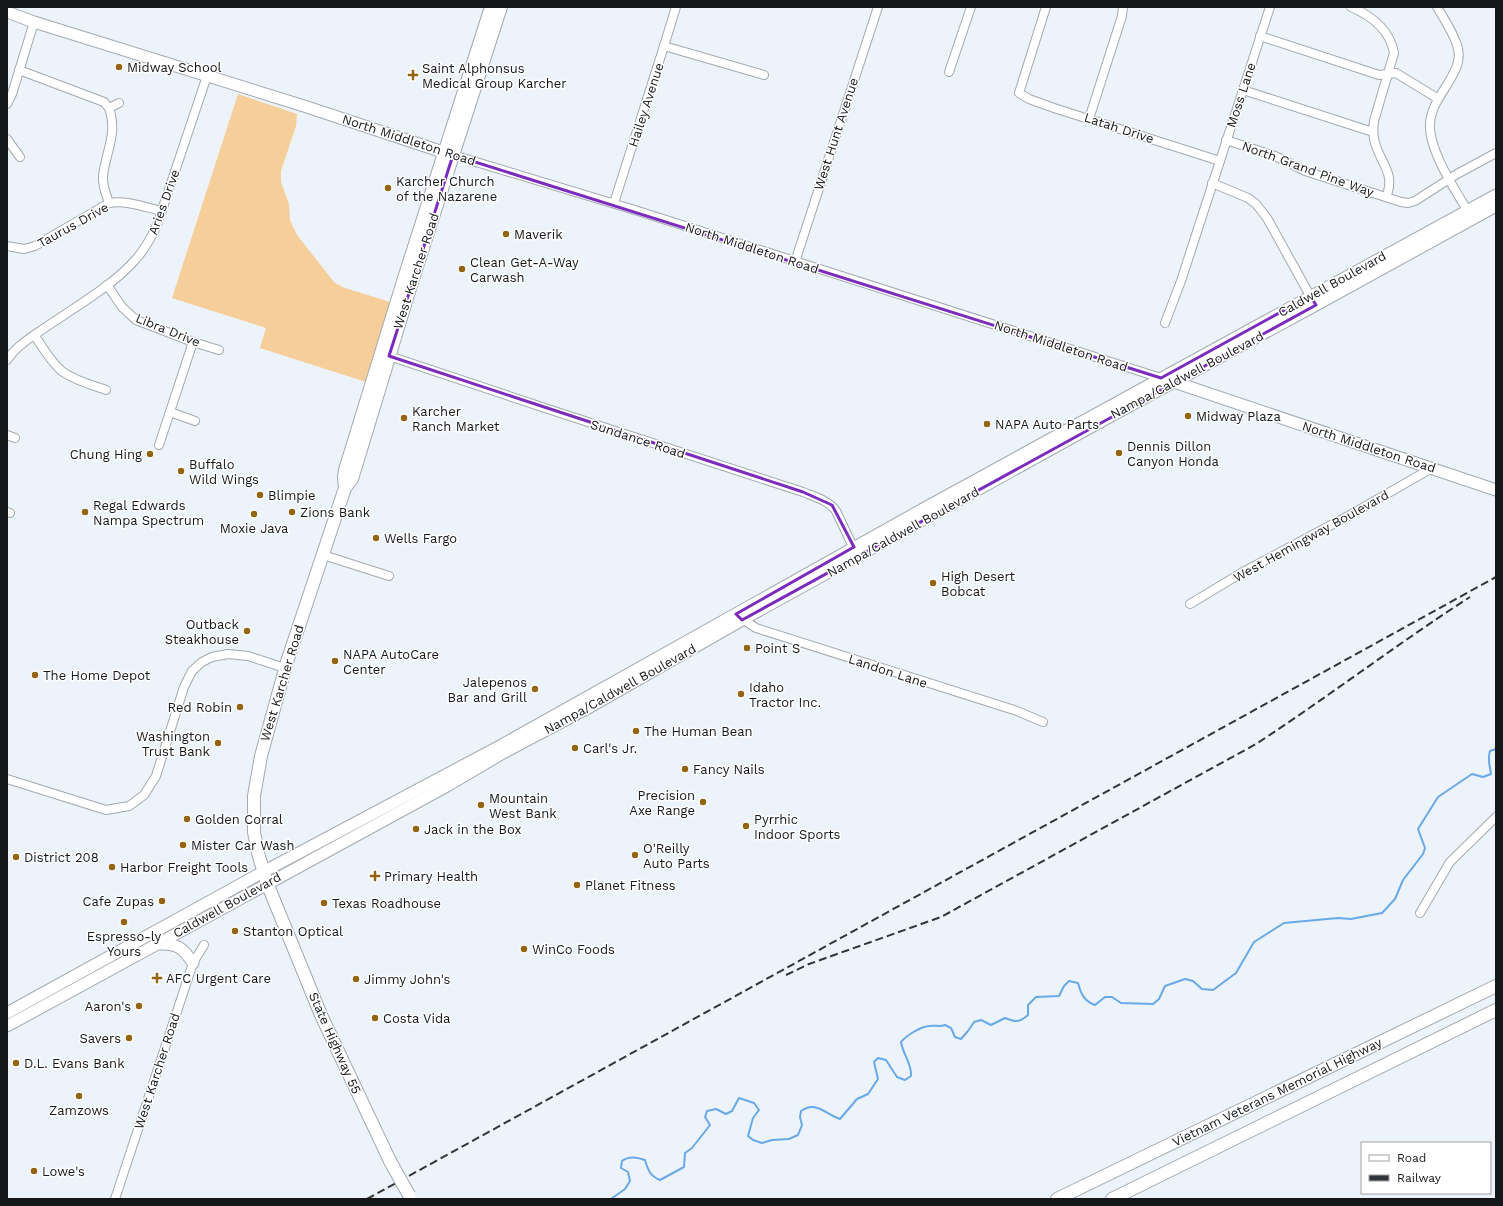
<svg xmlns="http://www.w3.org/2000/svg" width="1503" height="1206" viewBox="0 0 1503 1206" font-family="'Work Sans',sans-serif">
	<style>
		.grass { fill: #f6ce99 }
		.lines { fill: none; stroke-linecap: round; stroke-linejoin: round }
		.stream { stroke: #69a9e8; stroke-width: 2 }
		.minor-casing { stroke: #a2a9b0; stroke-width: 10 }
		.major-casing { stroke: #a2a9b0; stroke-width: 13 }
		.highway-casing { stroke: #a2a9b0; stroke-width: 14 }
		.minor { stroke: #fff; stroke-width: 8 }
		.major { stroke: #fff; stroke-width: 11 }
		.highway { stroke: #fff; stroke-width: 12 }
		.rail { stroke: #323539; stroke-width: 2; stroke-dasharray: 8 4; stroke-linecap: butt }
		.highway-bridge-casing { stroke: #a2a9b0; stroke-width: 14; stroke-linecap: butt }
		.highway-bridge { stroke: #fff; stroke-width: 12 }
		.marked { fill: none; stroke: #7b2cbf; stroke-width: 3; stroke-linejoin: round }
		.poi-dot { fill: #936412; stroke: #fff; stroke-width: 1.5 }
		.labels { text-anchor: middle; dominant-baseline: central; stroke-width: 3; stroke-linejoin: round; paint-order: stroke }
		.poi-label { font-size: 13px; fill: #15171a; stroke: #fff; text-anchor: start }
		.street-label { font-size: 13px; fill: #15171a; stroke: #fff }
	</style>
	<rect width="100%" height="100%" fill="#ecf3fb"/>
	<polygon class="grass" points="238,94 297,114 296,126 281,171 281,182 289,204 290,220 297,235 334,282 342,287 390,302 366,382 260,348 266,328 172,298"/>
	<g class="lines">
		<path class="stream" d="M611,1199L625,1189L630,1181L628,1172L621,1168L622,1161C629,1156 636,1157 645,1160C648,1170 650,1176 660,1180L684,1167L685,1153L692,1148L710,1125L705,1117L707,1111L716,1109L726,1114L732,1111L739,1098L754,1103L759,1110L753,1118L748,1136L753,1140L762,1143L772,1140L789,1139L798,1135L802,1125L800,1117L801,1111C816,1100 825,1114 840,1119L857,1099L868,1094L878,1079L874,1062L878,1058L886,1060L897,1077L905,1080L911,1076C912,1063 903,1055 901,1042C907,1035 920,1027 929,1026C935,1025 939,1027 945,1025L951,1028L955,1037L961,1039L968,1031L974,1022L981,1020L991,1025L1005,1018C1015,1022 1019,1023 1028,1015V1005L1036,997L1059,996L1064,986L1069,981L1078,983C1081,994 1084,1001 1095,1005L1105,997H1112L1121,1003L1153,1004L1159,999L1165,986L1185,979L1193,981L1202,989L1213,990L1236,973L1254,942L1284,923L1338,918L1351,919L1382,913L1395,899L1403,880L1423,854L1425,848L1418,829L1438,797L1472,774L1483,777L1491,774C1490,765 1487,760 1490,751L1496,749"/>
		<defs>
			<g id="minor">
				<polyline points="1046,7 1019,93 1029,99 1054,108 1220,161"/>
				<path d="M1351,7C1372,16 1390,30 1394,53L1374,121C1373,128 1373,136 1375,143C1381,164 1396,174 1386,197"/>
				<path d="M1437,7C1444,19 1453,32 1457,45C1467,72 1432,94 1430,123C1428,150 1456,191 1470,215"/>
				<polyline points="1260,36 1379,75 1396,73 1437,98"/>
				<polyline points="664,46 764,75"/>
				<polyline points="19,70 104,102 109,108"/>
				<polyline points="949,72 971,7"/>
				<polyline points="1243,90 1373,132"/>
				<polyline points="7,104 12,94 34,22"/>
				<polyline points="1089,119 1122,16 1123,7"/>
				<polyline points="7,139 20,157"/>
				<polyline points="1226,140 1275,156 1305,171 1401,202 1408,203 1415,201 1457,174 1496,153"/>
				<polyline points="453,155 638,211 1161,378"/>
				<polyline points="1212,183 1248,198 1256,204 1267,218 1313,301"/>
				<path d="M109,203C106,194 102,185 103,176C106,151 118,133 109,108L119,103"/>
				<polyline points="614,203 664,46 676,7"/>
				<path d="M7,246L24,249L35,246L109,203C127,200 144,207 162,211"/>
				<polyline points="795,262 878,7"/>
				<polyline points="107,285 122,307 136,320 193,342 219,350"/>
				<polyline points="1165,323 1181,281 1270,7"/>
				<path d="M34,335C43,347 51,363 63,372C76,381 92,385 106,390"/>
				<path d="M389,356L551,410L803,492C815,497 828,500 836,511L856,553"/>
				<path d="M7,360C16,346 33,336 46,327C74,308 115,284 136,259C145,249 151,238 157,225L207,76"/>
				<polyline points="170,412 195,421"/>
				<polyline points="7,435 15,438"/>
				<polyline points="159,445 193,342"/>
				<polyline points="7,512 10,513"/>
				<polyline points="323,555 389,576"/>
				<polyline points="1190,604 1243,572 1350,515 1432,468"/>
				<polyline points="739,617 756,628 1017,711 1043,722"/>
				<polyline points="7,779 106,810 129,806 144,795 156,776 184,687 192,671 202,662 212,657 228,654 248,656 285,668"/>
				<polyline points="1420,913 1450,862 1496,817"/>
				<polyline points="115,1199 193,963 204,945"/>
			</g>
			<g id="major">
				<polyline points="7,12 34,22 304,106 452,155"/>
				<polyline points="1171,381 1496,490"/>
				<path d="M159,944C177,943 183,948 193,963"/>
				<polyline points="7,1013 263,872 500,746 923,509 1496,195"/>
				<polyline points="7,1026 447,786 503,753 588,708 742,620 1111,416 1316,305 1496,206"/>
			</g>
			<g id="highway">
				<polyline points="345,488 344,477 345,470 405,275 491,7"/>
				<polyline points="390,1161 321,1015 267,883 258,853 254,832 254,796 261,756 287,662 345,488 352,479 411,285 501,7"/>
				<polyline points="1057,1199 1496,986"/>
				<polyline points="1112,1199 1496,1010"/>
			</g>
		</defs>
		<use href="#minor" class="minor-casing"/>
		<use href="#major" class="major-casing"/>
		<use href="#highway" class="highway-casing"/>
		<use href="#minor" class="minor"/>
		<use href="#major" class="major"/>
		<use href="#highway" class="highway"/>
		<g class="rail">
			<path d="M786,975L809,964L941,917L1256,744C1328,697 1397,644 1470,597"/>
			<polyline points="367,1199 1496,577"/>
		</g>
		<defs>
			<polyline id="highway-bridge" points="390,1161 409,1195"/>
		</defs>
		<use href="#highway-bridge" class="highway-bridge-casing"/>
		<use href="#highway-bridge" class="highway-bridge"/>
	</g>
	<path class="marked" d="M453,155L1161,378L1310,296L1316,305L742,620L736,614L854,547L832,505L803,492L389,356Z"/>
	<g class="poi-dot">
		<circle cx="119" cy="67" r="4"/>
		<path d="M411 69h4v4h4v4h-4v4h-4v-4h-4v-4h4z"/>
		<circle cx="388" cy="188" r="4"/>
		<circle cx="506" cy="234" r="4"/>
		<circle cx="462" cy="269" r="4"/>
		<circle cx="1188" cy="416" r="4"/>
		<circle cx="404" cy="418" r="4"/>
		<circle cx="987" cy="424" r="4"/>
		<circle cx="1119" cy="453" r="4"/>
		<circle cx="150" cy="454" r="4"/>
		<circle cx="181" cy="471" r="4"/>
		<circle cx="260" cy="495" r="4"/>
		<circle cx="85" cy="512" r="4"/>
		<circle cx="292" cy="512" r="4"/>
		<circle cx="254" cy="514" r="4"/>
		<circle cx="376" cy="538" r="4"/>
		<circle cx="933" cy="583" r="4"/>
		<circle cx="247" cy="631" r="4"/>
		<circle cx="747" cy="648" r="4"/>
		<circle cx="335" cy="661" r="4"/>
		<circle cx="35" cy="675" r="4"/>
		<circle cx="535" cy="689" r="4"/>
		<circle cx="741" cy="694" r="4"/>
		<circle cx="240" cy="707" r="4"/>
		<circle cx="636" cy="731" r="4"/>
		<circle cx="218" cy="743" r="4"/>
		<circle cx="575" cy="748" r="4"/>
		<circle cx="685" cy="769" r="4"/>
		<circle cx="703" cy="802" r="4"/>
		<circle cx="481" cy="805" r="4"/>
		<circle cx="187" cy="819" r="4"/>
		<circle cx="746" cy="826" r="4"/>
		<circle cx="416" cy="829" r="4"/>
		<circle cx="183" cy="845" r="4"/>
		<circle cx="635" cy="855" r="4"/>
		<circle cx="16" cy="857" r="4"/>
		<circle cx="112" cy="867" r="4"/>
		<path d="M373 870h4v4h4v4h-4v4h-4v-4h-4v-4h4z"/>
		<circle cx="577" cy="885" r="4"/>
		<circle cx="162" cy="901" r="4"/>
		<circle cx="324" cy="903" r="4"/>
		<circle cx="124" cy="922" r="4"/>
		<circle cx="235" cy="931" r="4"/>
		<circle cx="524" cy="949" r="4"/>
		<path d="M155 972h4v4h4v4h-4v4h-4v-4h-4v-4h4z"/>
		<circle cx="356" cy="979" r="4"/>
		<circle cx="139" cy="1006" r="4"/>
		<circle cx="375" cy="1018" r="4"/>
		<circle cx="129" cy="1038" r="4"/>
		<circle cx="16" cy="1063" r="4"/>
		<circle cx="79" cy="1096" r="4"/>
		<circle cx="34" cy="1171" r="4"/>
	</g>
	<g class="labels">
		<g class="poi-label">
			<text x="127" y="67">Midway School</text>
			<text x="422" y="68">Saint Alphonsus<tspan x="422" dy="15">Medical Group Karcher</tspan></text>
			<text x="396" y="181">Karcher Church<tspan x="396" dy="15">of the Nazarene</tspan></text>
			<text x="514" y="234">Maverik</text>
			<text x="470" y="262">Clean Get-A-Way<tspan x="470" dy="15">Carwash</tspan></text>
			<text x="412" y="411">Karcher<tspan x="412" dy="15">Ranch Market</tspan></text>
			<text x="1196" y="416">Midway Plaza</text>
			<text x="995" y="424">NAPA Auto Parts</text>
			<text x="1127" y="446">Dennis Dillon<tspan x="1127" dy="15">Canyon Honda</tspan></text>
			<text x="142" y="454" text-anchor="end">Chung Hing</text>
			<text x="189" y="464">Buffalo<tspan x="189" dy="15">Wild Wings</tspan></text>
			<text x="268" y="495">Blimpie</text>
			<text x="93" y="505">Regal Edwards<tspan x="93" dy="15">Nampa Spectrum</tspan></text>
			<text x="300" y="512">Zions Bank</text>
			<text x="254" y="528" text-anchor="middle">Moxie Java</text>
			<text x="384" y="538">Wells Fargo</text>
			<text x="941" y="576">High Desert<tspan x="941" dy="15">Bobcat</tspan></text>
			<text x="239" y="624" text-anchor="end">Outback<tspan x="239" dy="15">Steakhouse</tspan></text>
			<text x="755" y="648">Point S</text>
			<text x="343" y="654">NAPA AutoCare<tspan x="343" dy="15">Center</tspan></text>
			<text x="43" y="675">The Home Depot</text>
			<text x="527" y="682" text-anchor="end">Jalepenos<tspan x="527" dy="15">Bar and Grill</tspan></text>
			<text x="749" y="687">Idaho<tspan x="749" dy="15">Tractor Inc.</tspan></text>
			<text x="232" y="707" text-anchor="end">Red Robin</text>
			<text x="644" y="731">The Human Bean</text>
			<text x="210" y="736" text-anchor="end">Washington<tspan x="210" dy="15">Trust Bank</tspan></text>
			<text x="583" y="748">Carl's Jr.</text>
			<text x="693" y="769">Fancy Nails</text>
			<text x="695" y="795" text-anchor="end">Precision<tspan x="695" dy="15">Axe Range</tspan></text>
			<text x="489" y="798">Mountain<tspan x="489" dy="15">West Bank</tspan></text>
			<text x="195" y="819">Golden Corral</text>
			<text x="754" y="819">Pyrrhic<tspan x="754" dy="15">Indoor Sports</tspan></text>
			<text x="424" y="829">Jack in the Box</text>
			<text x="191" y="845">Mister Car Wash</text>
			<text x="643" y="848">O'Reilly<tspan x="643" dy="15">Auto Parts</tspan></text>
			<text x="24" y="857">District 208</text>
			<text x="120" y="867">Harbor Freight Tools</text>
			<text x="384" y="876">Primary Health</text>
			<text x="585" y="885">Planet Fitness</text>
			<text x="154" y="901" text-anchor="end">Cafe Zupas</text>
			<text x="332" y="903">Texas Roadhouse</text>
			<text x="243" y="931">Stanton Optical</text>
			<text x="124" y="936" text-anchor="middle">Espresso-ly<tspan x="124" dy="15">Yours</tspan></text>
			<text x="532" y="949">WinCo Foods</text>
			<text x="166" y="978">AFC Urgent Care</text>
			<text x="364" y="979">Jimmy John's</text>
			<text x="131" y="1006" text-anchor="end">Aaron's</text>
			<text x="383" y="1018">Costa Vida</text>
			<text x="121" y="1038" text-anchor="end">Savers</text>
			<text x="24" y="1063">D.L. Evans Bank</text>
			<text x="79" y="1110" text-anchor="middle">Zamzows</text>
			<text x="42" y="1171">Lowe's</text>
		</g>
		<g class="street-label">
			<text transform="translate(1241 95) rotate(-72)">Moss Lane</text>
			<text transform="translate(646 105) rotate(-72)">Hailey Avenue</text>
			<text transform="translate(1119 128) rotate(18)">Latah Drive</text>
			<text transform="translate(836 134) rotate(-72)">West Hunt Avenue</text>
			<text transform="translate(409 140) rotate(18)">North Middleton Road</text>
			<text transform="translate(1308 169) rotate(20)">North Grand Pine Way</text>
			<text transform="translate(164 202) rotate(-70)">Aries Drive</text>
			<text transform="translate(73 225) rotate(-29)">Taurus Drive</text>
			<text transform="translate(752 248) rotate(18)">North Middleton Road</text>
			<text transform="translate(416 271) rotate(-72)">West Karcher Road</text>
			<text transform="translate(1332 284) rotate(-29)">Caldwell Boulevard</text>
			<text transform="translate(168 330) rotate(22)">Libra Drive</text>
			<text transform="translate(1061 346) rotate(18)">North Middleton Road</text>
			<text transform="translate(1187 375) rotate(-28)">Nampa/Caldwell Boulevard</text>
			<text transform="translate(638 439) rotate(18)">Sundance Road</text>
			<text transform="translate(1369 447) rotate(18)">North Middleton Road</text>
			<text transform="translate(903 532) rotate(-29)">Nampa/Caldwell Boulevard</text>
			<text transform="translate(1311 536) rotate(-29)">West Hemingway Boulevard</text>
			<text transform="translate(888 671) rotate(18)">Landon Lane</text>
			<text transform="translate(282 683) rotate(-73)">West Karcher Road</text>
			<text transform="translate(620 689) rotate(-29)">Nampa/Caldwell Boulevard</text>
			<text transform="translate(227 905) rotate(-29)">Caldwell Boulevard</text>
			<text transform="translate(335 1043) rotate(66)">State Highway 55</text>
			<text transform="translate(157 1071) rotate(-72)">West Karcher Road</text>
			<text transform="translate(1277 1092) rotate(-26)">Vietnam Veterans Memorial Highway</text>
		</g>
	</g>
	<rect width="1503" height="1206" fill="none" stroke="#15171a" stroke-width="16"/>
	<rect x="1361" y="1142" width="130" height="52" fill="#ffffff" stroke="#a1a2a3"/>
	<rect x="1369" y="1155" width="20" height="6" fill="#ffffff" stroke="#a1a2a3"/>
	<text x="1397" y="1162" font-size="12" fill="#15171a">Road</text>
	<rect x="1369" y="1175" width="20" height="6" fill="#323539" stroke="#a1a2a3"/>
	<text x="1397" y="1182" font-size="12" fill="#15171a">Railway</text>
</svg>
